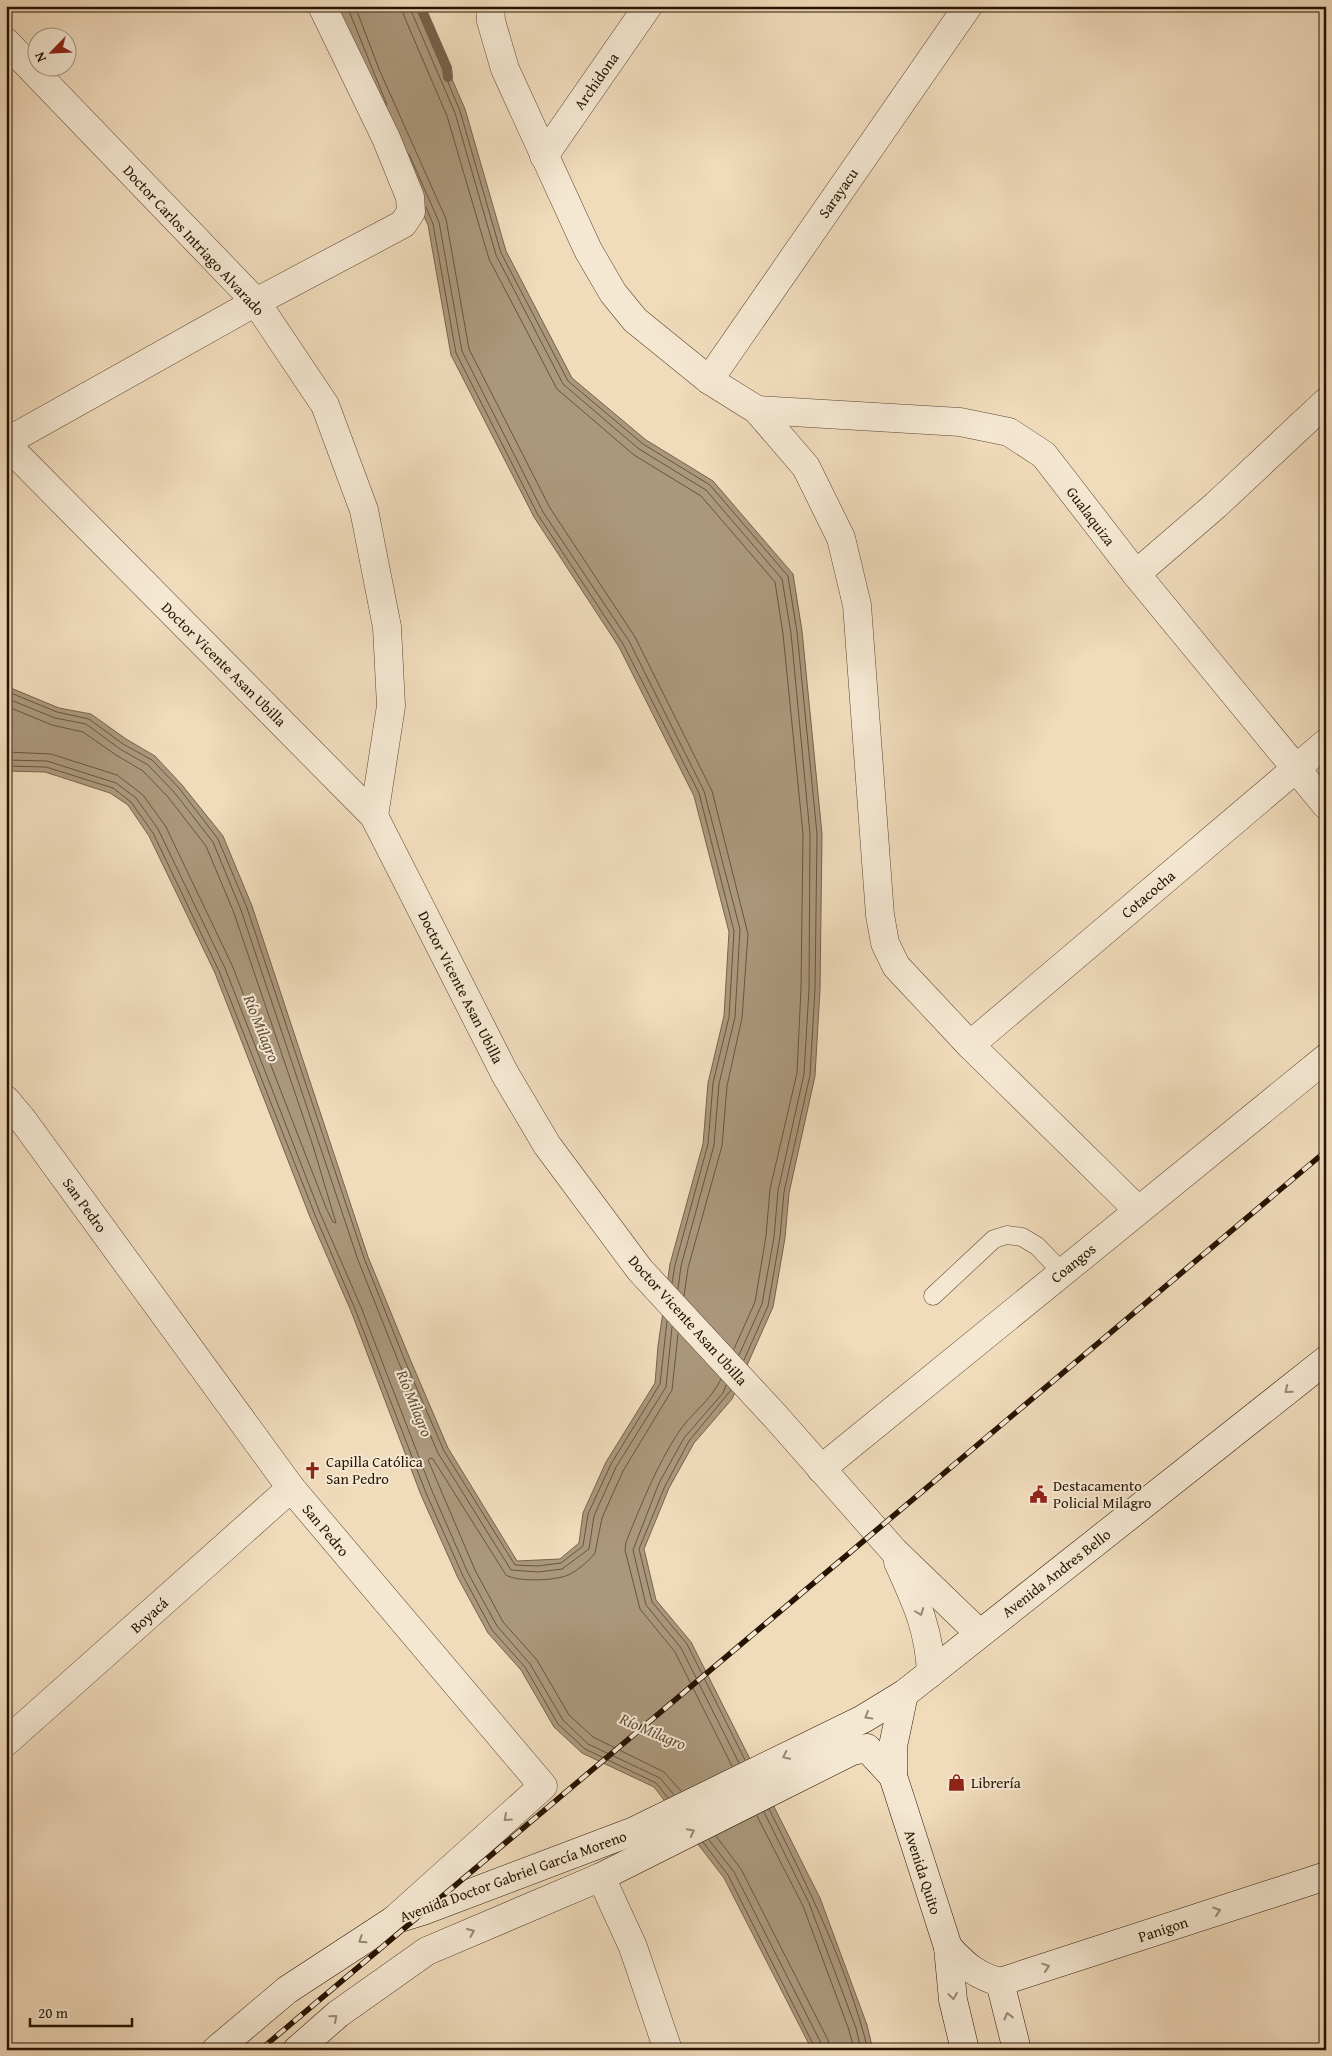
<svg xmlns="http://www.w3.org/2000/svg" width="1332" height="2056" viewBox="0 0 1332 2056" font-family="'Gentium Book Plus',serif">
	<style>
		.water { fill: #ab977c; stroke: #76624b }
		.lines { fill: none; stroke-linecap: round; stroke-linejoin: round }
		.shore { stroke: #68553e; stroke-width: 1 }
		.stream { stroke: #76624b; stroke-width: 10 }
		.service-casing { stroke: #584530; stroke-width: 19 }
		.minor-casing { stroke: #584530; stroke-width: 29 }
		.secondary-casing { stroke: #261301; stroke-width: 29 }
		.service { stroke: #f5e8d3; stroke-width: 18 }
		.minor { stroke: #f5e8d3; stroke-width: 28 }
		.secondary { stroke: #f5e8d3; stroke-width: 28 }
		.rail-casing { stroke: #261301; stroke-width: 5.5 }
		.rail { stroke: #f5e8d3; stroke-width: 4; stroke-dasharray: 11; stroke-linecap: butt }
		.oneway { stroke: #988874 }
		.labels { text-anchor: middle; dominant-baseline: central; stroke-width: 4; stroke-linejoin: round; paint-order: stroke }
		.street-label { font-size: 15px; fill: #261301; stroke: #f5e8d3 }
		.poi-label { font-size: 15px; fill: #261301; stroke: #f5e8d3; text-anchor: start }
		.water-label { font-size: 16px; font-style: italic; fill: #624e38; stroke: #f5e8d3 }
	</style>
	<rect width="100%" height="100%" fill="#f0dbbb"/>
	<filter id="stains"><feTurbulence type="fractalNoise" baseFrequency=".004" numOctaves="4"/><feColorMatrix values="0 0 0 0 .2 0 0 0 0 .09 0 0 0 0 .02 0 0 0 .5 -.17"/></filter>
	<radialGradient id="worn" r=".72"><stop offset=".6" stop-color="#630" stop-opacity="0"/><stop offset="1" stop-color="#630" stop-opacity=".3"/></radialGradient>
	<polygon class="water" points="336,6 420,6 465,109 506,251 572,378 646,440 713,481 793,574 802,631 822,834 820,989 815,1076 789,1193 785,1238 773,1307 732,1399 694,1443 669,1488 644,1549 656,1600 691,1642 820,1898 867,2025 873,2050 812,2050 724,1878 654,1787 582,1753 554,1727 521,1670 488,1633 458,1578 421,1495 351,1311 310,1217 215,973 149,836 128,805 110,793 45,772 6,771 6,686 59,708 91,714 126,739 155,756 182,785 223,836 252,906 368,1257 410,1359 448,1448 517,1561 560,1559 579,1543 583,1513 606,1462 655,1383 658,1346 670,1264 703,1144 708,1083 724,1016 729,932 694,796 619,647 534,517 451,355 428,225 362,77"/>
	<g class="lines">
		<g class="shore">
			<polyline points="347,6 387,105"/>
			<polyline points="355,6 379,69 446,219 469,349 550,508 635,637 712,791 748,934 742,1018 727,1086 722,1146 688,1268 684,1296"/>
			<polyline points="402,6 404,16 447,116 489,259 557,389 634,455 701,496 775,582 783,634 803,834 801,988 797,1073 770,1189 766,1236 755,1302 734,1349"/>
			<polyline points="409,6 455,113 496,255 563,384 639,449 706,490 782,579 791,633 810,834 809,989 804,1074 778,1191 774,1237 762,1304 739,1355"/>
			<polyline points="416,6 460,111 501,253 568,381 643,444 710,485 788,576 797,632 817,834 815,989 810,1075 784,1192 780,1237 768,1306 744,1360"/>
			<polyline points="409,154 439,222 462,351 543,512 629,641 704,791 740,929 735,1017 719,1084 714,1145 681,1266 678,1289"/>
			<polyline points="426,207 433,224 456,353 538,515 623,644 699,793 734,931 729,1017 713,1083 708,1144 675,1265 672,1283"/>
			<polyline points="6,691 57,712 89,719 123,744 152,760 179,788 218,839 247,908 364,1258 405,1361 444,1451 515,1565 538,1566 561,1563 583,1546 588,1514 611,1464 660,1384 667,1321"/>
			<polyline points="6,698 55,718 86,724 120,749 148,765 174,792 213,842 241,910 358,1260 399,1363 438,1453 511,1570 538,1572 562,1569 589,1549 594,1516 616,1467 666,1387 672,1327"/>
			<polyline points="6,706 52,725 83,732 116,755 143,771 168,797 206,846 234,913 313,1146 336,1223 333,1222 327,1210 232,965 166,827 143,795 117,775 51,754 6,752"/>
			<polyline points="6,760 47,761 116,783 136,798 158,829 225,968 320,1213 361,1307 432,1491 468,1573 497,1626 530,1664 563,1720 588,1744 660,1778 674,1795"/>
			<polyline points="6,766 46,767 113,788 131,802 153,833 219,971 315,1215 355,1309 426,1493 463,1576 492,1630 525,1667 558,1724 585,1749 656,1783 668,1798"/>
			<path d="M678,1334L672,1390L623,1471L602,1518L595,1553C589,1561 577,1571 568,1575C555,1581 517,1582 506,1575L433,1459L430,1458L428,1460L475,1570L503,1622L537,1660L569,1715L593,1737L664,1772L681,1791"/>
			<path d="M721,1379C711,1401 690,1414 678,1433C656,1467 641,1505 626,1542L625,1550L640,1609L675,1652L732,1766"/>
			<polyline points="726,1385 723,1393 684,1438 659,1483 633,1550 646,1605 681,1648 739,1763"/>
			<polyline points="731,1390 689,1441 665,1486 639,1549 652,1602 687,1644 745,1760"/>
			<path d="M769,1809C808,1887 847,1965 868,2050"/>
			<polyline points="764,1812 809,1903 856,2028 861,2050"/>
			<polyline points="757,1816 803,1906 849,2030 854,2050"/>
			<polyline points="716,1836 741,1869 828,2040 830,2050"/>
			<polyline points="709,1840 734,1872 821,2043 822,2050"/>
			<polyline points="703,1842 728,1875 816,2050"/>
		</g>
		<polyline class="stream" points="420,6 447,68 448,77"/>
		<defs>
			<polyline id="service" points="933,1296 994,1239 1007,1235 1022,1237 1037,1246 1062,1272"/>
			<g id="minor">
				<polyline points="490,6 491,21 505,69 588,250 613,293 635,320 709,380 757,410 806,467 841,538 857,605 880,915 885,943 896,966 970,1045 1138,1210"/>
				<polyline points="6,42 256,302 325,405 364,510 387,627 391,706 374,816"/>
				<polyline points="544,156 648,6"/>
				<polyline points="709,380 968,6"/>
				<polyline points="757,410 960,422 1009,432 1044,455 1136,574 1326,805"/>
				<polyline points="6,442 256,302 403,224 411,212 410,197 386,138 322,6"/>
				<polyline points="6,444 374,816 505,1074 547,1145 640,1270 776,1417 894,1551 979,1633"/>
				<polyline points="1136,574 1216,505 1326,402"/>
				<polyline points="970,1045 1326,743"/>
				<polyline points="6,1100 22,1119 291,1488 543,1786 394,1920"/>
				<polyline points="821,1469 1326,1058"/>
				<path d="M898,1562C916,1602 929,1628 931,1673"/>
				<polyline points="6,1742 291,1488"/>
				<polyline points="601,1877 633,1947 668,2050"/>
			</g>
			<g id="secondary">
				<polyline points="904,1694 893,1746 893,1776 948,1947 953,2000 965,2050"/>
				<path d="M948,1947C964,1965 977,1976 1000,1982"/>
				<polyline points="1000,1982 1326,1876"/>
				<polyline points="1000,1982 1017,2050"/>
				<polyline points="216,2050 287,1990 394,1920 423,1911 634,1831 863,1719 904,1694 1326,1360"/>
				<polyline points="297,2050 338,2014 427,1951 601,1877 852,1751 867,1748 893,1776"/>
			</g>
		</defs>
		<use href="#service" class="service-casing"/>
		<use href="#minor" class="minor-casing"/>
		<use href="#secondary" class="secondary-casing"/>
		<use href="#service" class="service"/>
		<use href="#minor" class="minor"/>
		<use href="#secondary" class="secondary"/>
		<defs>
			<polyline id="rail" points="260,2050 1326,1151"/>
		</defs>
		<use href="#rail" class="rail-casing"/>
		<use href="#rail" class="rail"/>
	</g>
	<defs><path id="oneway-chevron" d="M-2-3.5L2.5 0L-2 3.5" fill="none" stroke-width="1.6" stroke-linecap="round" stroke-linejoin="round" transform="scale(1.25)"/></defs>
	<g class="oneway">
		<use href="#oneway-chevron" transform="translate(1288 1390) rotate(141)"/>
		<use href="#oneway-chevron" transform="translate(920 1612) rotate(69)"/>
		<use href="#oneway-chevron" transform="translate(868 1716) rotate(150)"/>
		<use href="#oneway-chevron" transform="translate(786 1756) rotate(154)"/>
		<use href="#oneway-chevron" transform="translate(507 1818) rotate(138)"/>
		<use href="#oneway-chevron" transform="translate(691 1832) rotate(-27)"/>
		<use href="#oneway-chevron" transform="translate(1217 1911) rotate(-18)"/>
		<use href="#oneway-chevron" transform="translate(471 1932) rotate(-23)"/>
		<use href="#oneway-chevron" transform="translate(362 1940) rotate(147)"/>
		<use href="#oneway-chevron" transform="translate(1046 1967) rotate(-18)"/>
		<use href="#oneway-chevron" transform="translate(953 1996) rotate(82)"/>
		<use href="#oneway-chevron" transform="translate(1008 2016) rotate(-104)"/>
		<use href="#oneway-chevron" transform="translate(334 2018) rotate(-40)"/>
	</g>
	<defs>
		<symbol id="church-bare" viewBox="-9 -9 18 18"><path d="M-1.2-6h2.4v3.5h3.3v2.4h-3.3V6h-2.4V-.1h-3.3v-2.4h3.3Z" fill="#8f2418" stroke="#f5e8d3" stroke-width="2.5" paint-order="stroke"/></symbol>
		<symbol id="civic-bare" viewBox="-9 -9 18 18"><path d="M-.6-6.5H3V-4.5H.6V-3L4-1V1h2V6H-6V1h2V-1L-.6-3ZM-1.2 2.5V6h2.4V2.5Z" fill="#8f2418" stroke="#f5e8d3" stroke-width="2.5" paint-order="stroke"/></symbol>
		<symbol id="shop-bare" viewBox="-9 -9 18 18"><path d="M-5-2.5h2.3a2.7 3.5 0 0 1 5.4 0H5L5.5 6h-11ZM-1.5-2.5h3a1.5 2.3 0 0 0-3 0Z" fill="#8f2418" stroke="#f5e8d3" stroke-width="2.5" paint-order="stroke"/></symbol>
	</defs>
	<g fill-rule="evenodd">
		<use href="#church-bare" x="300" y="1458" width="25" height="25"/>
		<use href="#civic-bare" x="1026" y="1482" width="25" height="25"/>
		<use href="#shop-bare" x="944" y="1770" width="25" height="25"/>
	</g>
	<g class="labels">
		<g class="street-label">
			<text transform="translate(596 81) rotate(-55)">Archidona</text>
			<text transform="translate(838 193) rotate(-55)">Sarayacu</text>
			<text transform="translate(194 240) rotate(47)">Doctor Carlos Intriago Alvarado</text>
			<text transform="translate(1091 516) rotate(53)">Gualaquiza</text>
			<text transform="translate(224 664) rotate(45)">Doctor Vicente Asan Ubilla</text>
			<text transform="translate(1148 894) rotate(-40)">Cotacocha</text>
			<text transform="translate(461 987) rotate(63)">Doctor Vicente Asan Ubilla</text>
			<text transform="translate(85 1205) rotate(54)">San Pedro</text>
			<text transform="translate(1073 1263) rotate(-39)">Coangos</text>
			<text transform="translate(688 1320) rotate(48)">Doctor Vicente Asan Ubilla</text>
			<text transform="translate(326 1530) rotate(50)">San Pedro</text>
			<text transform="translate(1056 1573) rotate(-38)">Avenida Andres Bello</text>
			<text transform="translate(149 1615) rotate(-42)">Boyacá</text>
			<text transform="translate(923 1872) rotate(72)">Avenida Quito</text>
			<text transform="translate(513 1876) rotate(-20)">Avenida Doctor Gabriel García Moreno</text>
			<text transform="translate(1163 1929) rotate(-18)">Panigon</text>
		</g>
		<g class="poi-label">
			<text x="326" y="1461">Capilla Católica<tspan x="326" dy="17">San Pedro</tspan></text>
			<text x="1053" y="1485">Destacamento<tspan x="1053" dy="17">Policial Milagro</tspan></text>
			<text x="971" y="1782">Librería</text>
		</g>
		<g class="water-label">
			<text transform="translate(262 1028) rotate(68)">Río Milagro</text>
			<text transform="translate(415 1403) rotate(68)">Río Milagro</text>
			<text transform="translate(653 1731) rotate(23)">Río Milagro</text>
		</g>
	</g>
	<rect width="1332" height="2056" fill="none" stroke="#f0dbbb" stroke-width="25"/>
	<rect x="8" y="8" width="1317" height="2041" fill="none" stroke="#261301" stroke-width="2.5"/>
	<rect x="12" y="12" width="1307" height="2031" fill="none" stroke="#261301"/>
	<g transform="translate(52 52) rotate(246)"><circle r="24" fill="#f5e8d3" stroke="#a2937f"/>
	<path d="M0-4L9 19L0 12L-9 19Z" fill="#8f2418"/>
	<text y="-8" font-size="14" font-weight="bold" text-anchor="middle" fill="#261301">N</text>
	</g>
	<path d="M30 2018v8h102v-8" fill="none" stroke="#261301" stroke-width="2.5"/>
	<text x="38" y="2018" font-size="15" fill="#261301" stroke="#f5e8d3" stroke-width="4" paint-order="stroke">20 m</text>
	<rect width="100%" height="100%" filter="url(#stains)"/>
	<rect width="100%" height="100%" fill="url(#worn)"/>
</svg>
